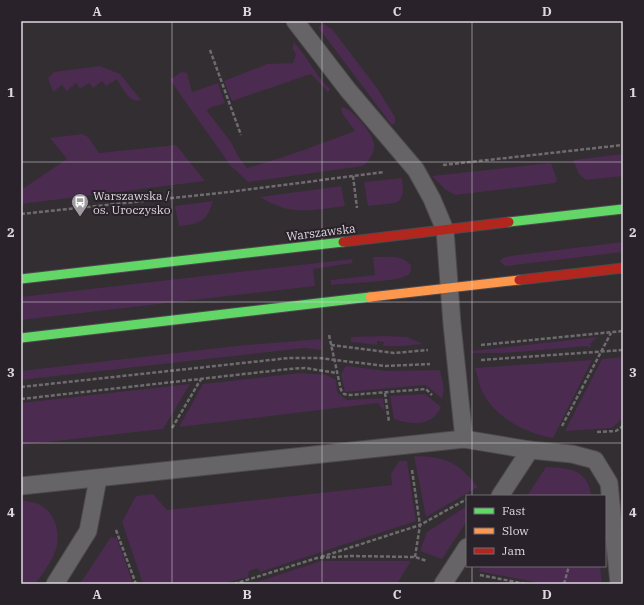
<svg xmlns="http://www.w3.org/2000/svg" width="644" height="605" viewBox="0 0 644 605" font-family="'IBM Plex Serif',serif">
	<style>
		.green { fill: #4b2b4f }
		.lines { fill: none; stroke-linecap: round; stroke-linejoin: round }
		.lane-casing { stroke: #4d494d; stroke-width: 19 }
		.fast-casing { stroke: #4d494d; stroke-width: 11 }
		.slow-casing { stroke: #4d494d; stroke-width: 11 }
		.jam-casing { stroke: #4d494d; stroke-width: 11 }
		.path { stroke: #6f6c6f; stroke-width: 2.5; stroke-dasharray: 4 2; stroke-linecap: butt }
		.lane { stroke: #676467; stroke-width: 17 }
		.fast { stroke: #63d668; stroke-width: 9 }
		.slow { stroke: #ff974d; stroke-width: 9 }
		.jam { stroke: #b3261e; stroke-width: 9 }
		.grid { fill: none; stroke: #ddd8de; stroke-width: 1; stroke-opacity: 0.55 }
		.labels { text-anchor: middle; dominant-baseline: central; stroke-width: 4; stroke-linejoin: round; paint-order: stroke }
		.poi-label { font-size: 12px; fill: #ddd8de; stroke: #29222a; text-anchor: start }
		.street-label { font-size: 12px; fill: #ddd8de; stroke: #29222a }
		.neatline { fill: none; stroke: #ddd8de; stroke-width: 1.5 }
		.grid-label { font-size: 13px; text-anchor: middle; font-weight: bold; fill: #ddd8de }
	</style>
	<rect width="100%" height="100%" fill="#322e32"/>
	<g class="green">
		<polygon points="324,24 332,29 377,88 395,117 395,124 391,124 318,27"/>
		<path d="M294,42C305,54 313,70 324,83C326,85 329,87 330,89L328,92L311,74L232,101L224,81L267,64L293,63L296,54L292,48Z"/>
		<path d="M100,66L120,74L141,100C129,104 122,87 117,79L106,86L102,81L93,88L89,83L80,89L76,83L67,91L62,85L53,92L48,78L54,72Z"/>
		<path d="M181,72L187,73L192,92L218,83L225,103L209,108L207,111L231,142L239,158L247,168C284,158 320,144 355,131L342,113L341,108L343,107C353,110 373,133 374,144C375,153 369,161 363,166L248,182L230,165L170,80Z"/>
		<polygon points="82,134 88,137 99,153 176,145 205,181 21,204 21,190 67,159 50,138"/>
		<polygon points="623,154 623,176 586,180 579,174 573,160"/>
		<polygon points="551,163 557,179 555,183 455,195 446,190 432,176"/>
		<polygon points="402,178 403,193 400,200 395,203 368,206 364,182"/>
		<path d="M341,186L345,206C310,210 292,217 260,197Z"/>
		<path d="M213,201C207,222 199,224 179,226L175,206Z"/>
		<polygon points="623,242 623,252 505,266 500,261 503,258 510,256"/>
		<path d="M373,257C387,257 401,254 411,265C411,270 411,274 406,276C396,282 346,283 331,285V280L375,275Z"/>
		<polygon points="352,259 353,263 313,269 315,286 21,320 21,297"/>
		<polygon points="385,336 407,337 423,344 402,346 383,346 384,342 377,341 377,345 351,342 351,337"/>
		<polygon points="597,337 590,344 591,347 589,348 588,346 505,353 472,353 471,351"/>
		<polygon points="321,339 321,350 304,348 21,380 21,371 236,346"/>
		<polygon points="623,357 623,418 612,428 565,431 602,359"/>
		<path d="M592,360L553,438C525,433 498,419 484,395C479,387 478,376 475,368Z"/>
		<polygon points="346,366 388,371 440,370 444,389 442,399 426,385 345,392 341,374"/>
		<polygon points="300,373 326,375 336,380 337,392 347,400 383,398 385,412 378,403 179,427 203,384"/>
		<polygon points="190,384 163,429 21,445 21,403"/>
		<path d="M425,394L441,407C432,427 412,425 394,419L390,396Z"/>
		<path d="M414,456C448,457 457,462 478,487L426,517Z"/>
		<polygon points="399,461 407,461 416,521 260,572 257,568 249,571 248,577 222,584 143,584 122,522 136,496 153,494 167,510 392,485 391,474"/>
		<path d="M546,467C569,468 588,469 591,496H527Z"/>
		<path d="M23,500C28,502 33,502 38,504C57,512 62,537 54,555C49,565 42,575 35,584H21V501Z"/>
		<polygon points="467,506 467,521 442,559 420,551 427,532"/>
		<polygon points="111,537 117,538 133,584 80,584"/>
		<polygon points="321,561 411,561 397,584 251,584"/>
		<polygon points="482,566 600,566 602,584 545,584 478,571"/>
	</g>
	<g class="lines">
		<defs>
			<g id="lane">
				<polyline points="295,21 348,90 416,170 432,199 445,230 452,324 464,439 530,450 572,454 595,460 609,483 619,584"/>
				<polyline points="21,486 464,439"/>
				<polyline points="500,496 530,450"/>
				<polyline points="55,584 88,531 98,479"/>
				<polyline points="443,584 467,547"/>
			</g>
			<g id="fast">
				<polyline points="509,222 623,209"/>
				<polyline points="21,279 343,242"/>
				<polyline points="21,338 370,297"/>
			</g>
			<polyline id="slow" points="370,297 519,280"/>
			<g id="jam">
				<polyline points="343,242 509,222"/>
				<polyline points="519,280 623,268"/>
			</g>
		</defs>
		<use href="#lane" class="lane-casing"/>
		<use href="#fast" class="fast-casing"/>
		<use href="#slow" class="slow-casing"/>
		<use href="#jam" class="jam-casing"/>
		<g class="path">
			<polyline points="210,50 241,135"/>
			<polyline points="443,165 623,145"/>
			<polyline points="353,176 357,208"/>
			<polyline points="21,214 229,192 384,172"/>
			<polyline points="329,335 341,390 344,394 350,395 426,389 432,395"/>
			<polyline points="331,345 394,353 428,350"/>
			<polyline points="481,345 623,331"/>
			<polyline points="481,360 623,350"/>
			<polyline points="21,387 289,358 319,358 385,366 430,364"/>
			<polyline points="385,393 389,422"/>
			<polyline points="21,399 289,369 305,368 337,373"/>
			<polyline points="562,426 611,333"/>
			<polyline points="172,428 201,379"/>
			<polyline points="597,432 616,431 623,426"/>
			<polyline points="412,470 420,525 415,557"/>
			<polyline points="116,530 136,584"/>
			<polyline points="321,557 420,525 467,499"/>
			<polyline points="480,575 526,584"/>
			<polyline points="234,584 317,558 351,556 415,557 427,561"/>
			<polyline points="564,584 569,566"/>
		</g>
		<use href="#lane" class="lane"/>
		<use href="#fast" class="fast"/>
		<use href="#slow" class="slow"/>
		<use href="#jam" class="jam"/>
	</g>
	<path class="grid" d="M172,21V584M322,21V584M472,21V496M21,162H623M21,302H623M21,443H623M472,566V584"/>
	<defs>
		<symbol id="bus-pin" viewBox="-11 -11 22 30"><path d="M0 17L-7.5 6A9.5 9.5 0 1 1 7.5 6Z" fill="#a19ca2" stroke="#29222a"/><path d="M-5-6H5V4H4V6H2V4H-2V6H-4V4H-5ZM-3.5-4V0h7V-4ZM-3.5 1.2v1.5H-2V1.2ZM2 1.2v1.5H3.5V1.2Z" fill="#fff"/></symbol>
	</defs>
	<g fill-rule="evenodd">
		<use href="#bus-pin" x="70" y="192" width="20" height="27"/>
	</g>
	<g class="labels">
		<g class="poi-label">
			<text x="93" y="195">Warszawska /<tspan x="93" dy="14">os. Uroczysko</tspan></text>
		</g>
		<g class="street-label">
			<text transform="translate(321 232) rotate(-7)">Warszawska</text>
		</g>
	</g>
	<rect width="644" height="605" fill="none" stroke="#29222a" stroke-width="44"/>
	<rect x="466" y="495" width="140" height="72" fill="#29222a" stroke="#716b72"/>
	<rect x="474" y="508" width="20" height="6" fill="#63d668" stroke="#716b72"/>
	<text x="502" y="515" font-size="12" fill="#ddd8de">Fast</text>
	<rect x="474" y="528" width="20" height="6" fill="#ff974d" stroke="#716b72"/>
	<text x="502" y="535" font-size="12" fill="#ddd8de">Slow</text>
	<rect x="474" y="548" width="20" height="6" fill="#b3261e" stroke="#716b72"/>
	<text x="502" y="555" font-size="12" fill="#ddd8de">Jam</text>
	<rect x="22" y="22" width="600" height="561" class="neatline"/>
	<g class="grid-label">
		<text x="97" y="16">A</text>
		<text x="247" y="16">B</text>
		<text x="397" y="16">C</text>
		<text x="547" y="16">D</text>
		<text x="11" y="97">1</text>
		<text x="633" y="97">1</text>
		<text x="11" y="237">2</text>
		<text x="633" y="237">2</text>
		<text x="11" y="377">3</text>
		<text x="633" y="377">3</text>
		<text x="11" y="517">4</text>
		<text x="633" y="517">4</text>
		<text x="97" y="599">A</text>
		<text x="247" y="599">B</text>
		<text x="397" y="599">C</text>
		<text x="547" y="599">D</text>
	</g>
</svg>
